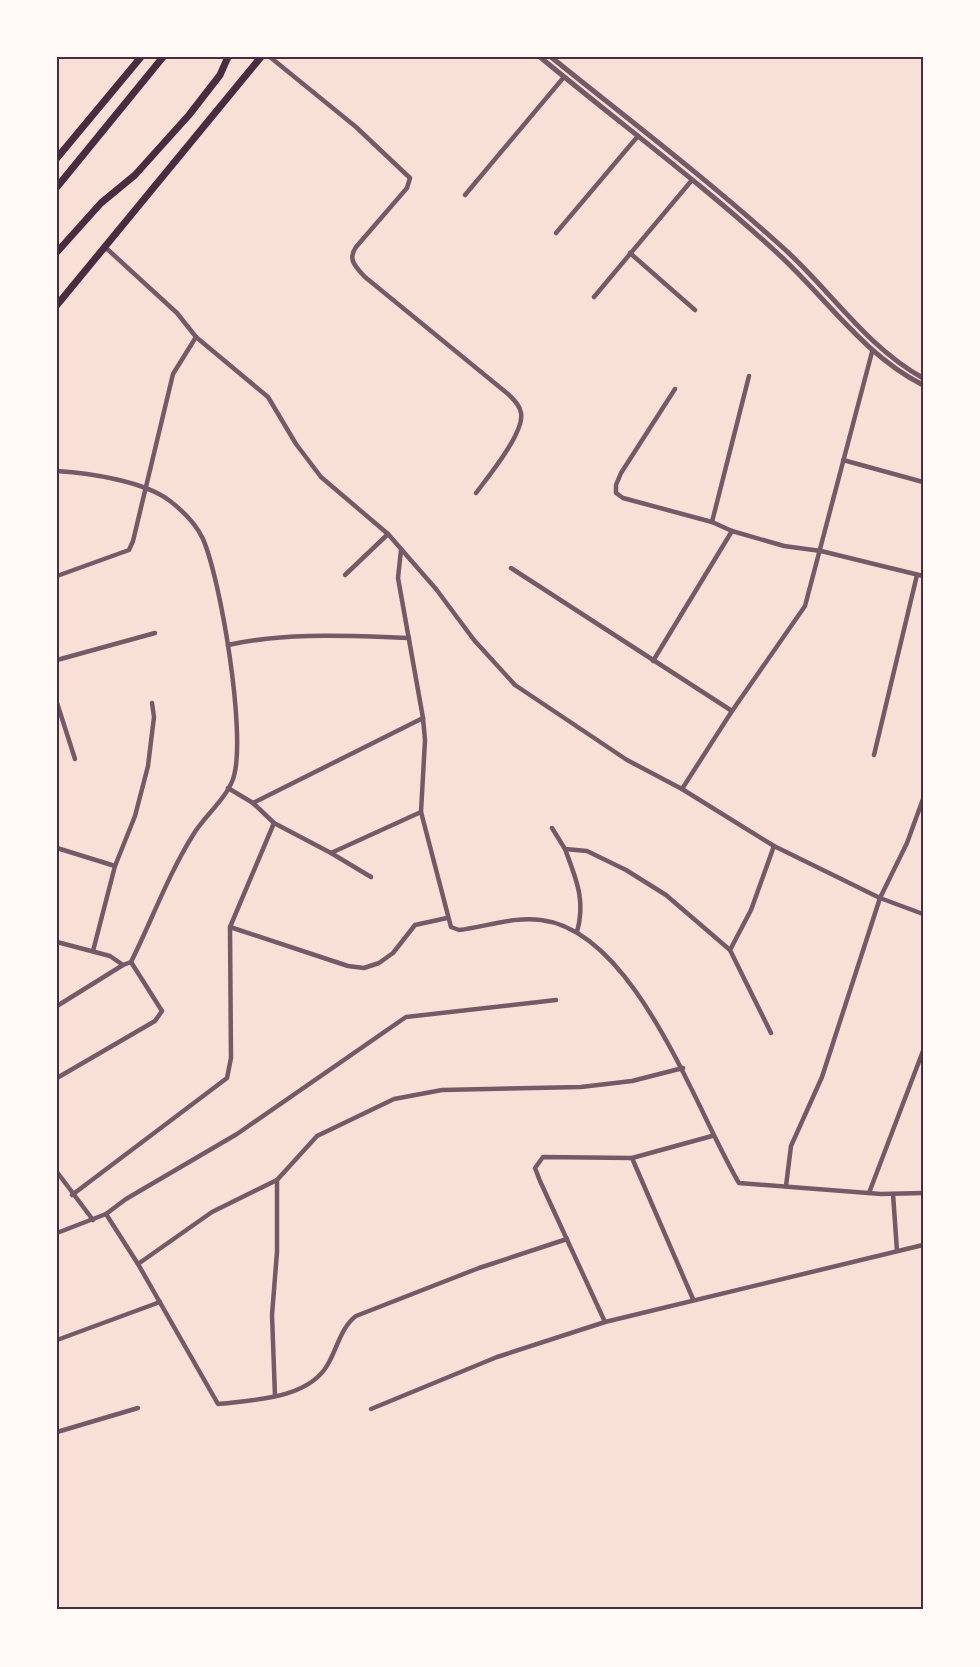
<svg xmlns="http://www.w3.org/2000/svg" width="980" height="1667" viewBox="0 0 980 1667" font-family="Roboto,sans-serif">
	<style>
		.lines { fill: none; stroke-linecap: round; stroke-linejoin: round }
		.minor { stroke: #755966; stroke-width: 4.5 }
		.tertiary { stroke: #755966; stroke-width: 5 }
		.primary { stroke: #4a2c40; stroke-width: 7 }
		.trunk { stroke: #4a2c40; stroke-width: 7 }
		.neatline { fill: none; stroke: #4a2c40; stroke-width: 2 }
	</style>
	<rect width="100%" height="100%" fill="#f7e1d7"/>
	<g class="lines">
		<g class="minor">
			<path d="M270,57L356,127L410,178L407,188L356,247C347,260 356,267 365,277L508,394C513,399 520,405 521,413C525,432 488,477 476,493"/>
			<polyline points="465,195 564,77"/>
			<polyline points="556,233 638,136"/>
			<polyline points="105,247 177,313 196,337 268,397 296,444 321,477 388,534 436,589 474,640 515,685 627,760 682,789 774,846 880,898 923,914"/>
			<polyline points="630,253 695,310"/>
			<polyline points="594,297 692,180"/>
			<polyline points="675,389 621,473 616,485 616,493 623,498 712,522 732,531 784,546 821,551 923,576"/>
			<polyline points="843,460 923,482"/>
			<path d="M57,471C89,473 144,481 170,501C183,511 196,524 203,539C221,581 246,732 234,776C228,798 204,816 193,835C168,875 152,920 131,962"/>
			<polyline points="712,522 749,376"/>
			<path d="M401,550L398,578L423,718L425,740L421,812L451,927L459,930C485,927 515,916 541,920C636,931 696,1111 739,1183L881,1194L923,1193"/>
			<polyline points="511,568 732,711"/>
			<polyline points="345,575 388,534"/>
			<polyline points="57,576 129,550 133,541 173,374 196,337"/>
			<path d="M228,645C287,632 349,636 409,638"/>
			<polyline points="57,660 155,633"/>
			<polyline points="653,661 732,531"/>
			<polyline points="57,703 75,759"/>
			<polyline points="874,755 917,575"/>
			<polyline points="228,788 253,803 274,823 331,853 421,812"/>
			<polyline points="682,789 732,711 805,606 872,352"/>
			<polyline points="253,803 423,718"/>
			<polyline points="552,828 565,849 587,851 626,870 666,895 730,950 771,1033"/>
			<polyline points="57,848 115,866"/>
			<path d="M565,849C576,879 586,900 577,932"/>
			<polyline points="331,853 371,877"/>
			<polyline points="230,927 348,966 364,968 379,963 393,953 415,925 447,918"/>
			<polyline points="57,942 110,956 123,965 131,962 162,1011 155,1021 57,1078"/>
			<polyline points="730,950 751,910 774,846"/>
			<polyline points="93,951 115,866 135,816 148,766 154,717 152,703"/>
			<polyline points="57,1006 123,965"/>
			<polyline points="632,1158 693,1299"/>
			<polyline points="57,1172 93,1220"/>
			<polyline points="786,1186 791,1146 822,1077 880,898 907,843 923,799"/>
			<polyline points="869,1193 923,1051"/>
			<polyline points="893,1194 897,1251"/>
			<polyline points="72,1195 227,1078 231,1058 230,927 274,823"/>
			<path d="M106,1214L138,1264L218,1404C253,1400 309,1399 328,1364C337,1348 342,1326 356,1316L479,1268L567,1239"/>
			<polyline points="57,1233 106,1214 126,1199 237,1134 406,1017 556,1000"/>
			<polyline points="138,1264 212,1212 277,1180 317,1136 394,1099 442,1090 581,1087 632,1081 683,1068"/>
			<polyline points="605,1322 540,1181 535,1168 543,1157 632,1158 712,1136"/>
			<polyline points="57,1340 160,1302"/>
			<polyline points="275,1396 272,1315 277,1252 277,1180"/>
			<polyline points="371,1409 497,1357 605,1322 923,1245"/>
			<polyline points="57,1432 138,1408"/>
		</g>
		<g class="tertiary">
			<path d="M540,57C618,122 700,182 775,251C825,296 862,354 923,385"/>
			<path d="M551,57C628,119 707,179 780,245C829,288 865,346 923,378"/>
		</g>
		<g class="primary">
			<polyline points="57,158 141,57"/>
			<polyline points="57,305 261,57"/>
		</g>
		<g class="trunk">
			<polyline points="57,187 163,57"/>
			<polyline points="57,252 101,203 135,175 189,115 220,75 228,57"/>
		</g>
	</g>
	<rect width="980" height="1667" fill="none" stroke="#fffaf5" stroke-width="117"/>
	<rect x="58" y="58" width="864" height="1550" class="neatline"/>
</svg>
